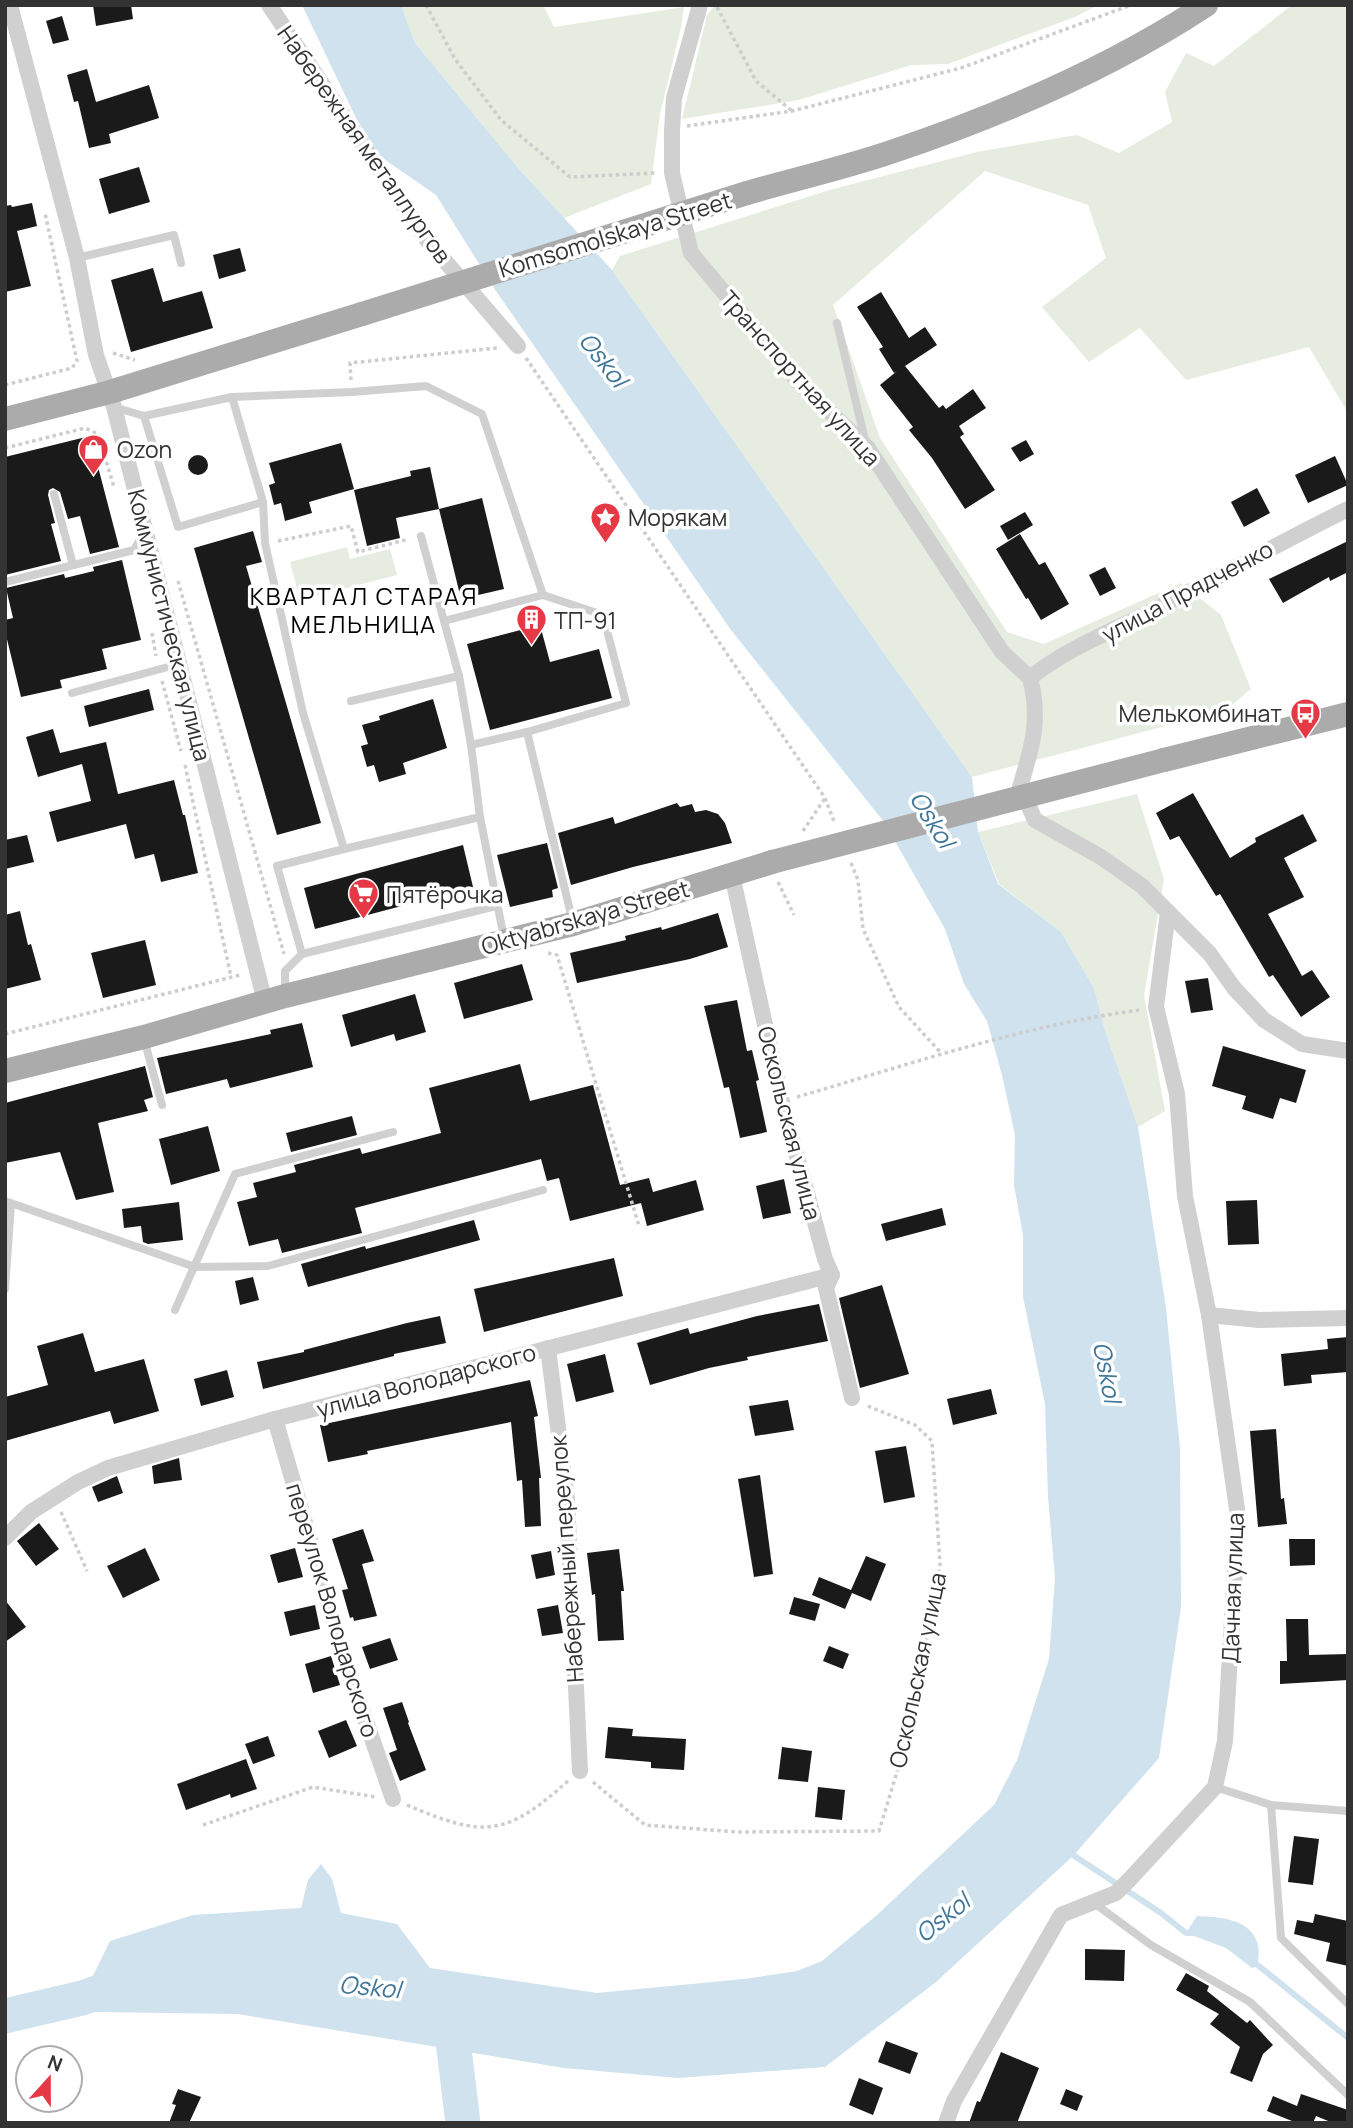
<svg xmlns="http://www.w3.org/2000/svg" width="1353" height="2128" viewBox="0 0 1353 2128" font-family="Manrope,sans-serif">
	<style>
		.green { fill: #e6ecdf }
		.water { fill: #cfe2ee }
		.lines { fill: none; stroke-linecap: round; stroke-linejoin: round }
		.stream { stroke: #cfe2ee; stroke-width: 6 }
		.river { stroke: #cfe2ee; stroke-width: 35 }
		.building { fill: #1a1a1a }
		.path { stroke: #cdcdcd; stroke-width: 3.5; stroke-dasharray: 3.5 3.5; stroke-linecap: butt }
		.lane { stroke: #d0d0d0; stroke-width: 8 }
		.street { stroke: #d0d0d0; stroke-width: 16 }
		.primary { stroke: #ababab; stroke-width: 24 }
		.primary-bridge { stroke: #ababab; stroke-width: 24 }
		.labels { text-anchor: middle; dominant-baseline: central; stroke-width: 7; stroke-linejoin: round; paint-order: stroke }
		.street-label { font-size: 23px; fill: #333; stroke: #fff }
		.poi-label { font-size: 23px; fill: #333; stroke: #fff; text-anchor: start }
		.water-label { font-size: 24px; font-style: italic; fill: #3f7597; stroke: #fff }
		.neighbourhood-label { font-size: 24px; letter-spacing: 2px; fill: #000; stroke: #fff }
	</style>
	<rect width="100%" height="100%" fill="#fff"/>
	<g class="green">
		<polygon points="401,5 543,5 554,27 684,7 681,27 660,114 651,184 564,218 519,169 415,43"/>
		<polygon points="715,5 1098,5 1075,17 948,64 911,65 799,100 682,119 707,15"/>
		<polygon points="1292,5 1348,5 1348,413 1309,347 1186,380 1140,328 1089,362 1042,307 1106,258 1088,205 985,171 833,305 880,438 1007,632 1044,644 1181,583 1221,615 1251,689 1226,710 972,777 612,270 620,256 833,189 977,152 1077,135 1119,153 1172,122 1165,92 1186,53 1214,66"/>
		<polygon points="347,547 350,559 390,549 397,575 300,600 290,562"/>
		<polygon points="1137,794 1164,879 1144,995 1165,1111 1138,1127 1104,1027 1094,988 1061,932 999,884 978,832"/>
	</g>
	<g class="water">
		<polygon points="302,5 401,5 415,43 519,169 612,270 972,777 978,832 998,884 1061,932 1094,988 1104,1027 1138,1127 1166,1308 1180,1448 1181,1607 1159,1758 1073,1856 936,1982 825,2067 678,2078 564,2068 238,2014 97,2012 82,1998 110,1941 193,1915 301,1908 308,1880 321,1864 332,1879 341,1913 397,1924 430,1968 597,1993 744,1979 797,1971 822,1961 877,1915 994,1805 1017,1760 1049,1659 1055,1577 1048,1497 1045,1404 1023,1297 1023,1235 1014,1185 1015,1135 1002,1075 987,1021 964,984 945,929 884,822 731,630 496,291 436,195 381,157 357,120"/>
		<path d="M1197,1916C1218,1917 1249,1918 1257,1942C1260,1949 1258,1959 1258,1966L1252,1968L1226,1948L1186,1933Z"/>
	</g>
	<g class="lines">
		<g class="stream">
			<polyline points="1067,1851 1161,1913 1186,1933 1191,1933"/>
			<polyline points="1254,1962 1348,2038"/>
		</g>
		<g class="river">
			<polyline points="5,2016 82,1998 111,1988 128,1988"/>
			<polyline points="454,2049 463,2123"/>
		</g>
	</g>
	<g class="building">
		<polygon points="93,5 131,5 133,19 96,26"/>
		<polygon points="62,16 69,40 53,44 46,21"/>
		<polygon points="87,69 96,102 149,85 159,118 109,134 111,143 89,148 78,101 74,102 67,75"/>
		<polygon points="139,167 150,202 109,214 99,179"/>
		<polygon points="32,203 37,226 17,231 31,286 5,292 5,206 11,205 12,207"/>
		<polygon points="240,248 246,271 219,279 213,255"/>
		<polygon points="153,268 163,302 202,291 213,328 131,352 111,280"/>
		<polygon points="881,292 909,338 925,327 937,345 905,366 939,408 943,405 946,409 973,389 986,408 959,426 964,434 960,437 995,490 965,509 932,458 909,430 913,427 880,385 897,371 894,373 879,349 883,347 857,307"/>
		<polygon points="90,436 119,547 90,554 80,516 68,519 60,492 53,488 49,490 48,495 55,523 51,524 61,561 5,575 5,457"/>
		<polygon points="1026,440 1034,454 1020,462 1011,448"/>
		<polygon points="341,443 354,489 309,502 312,513 285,521 281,503 274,505 269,485 275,483 269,463"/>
		<circle cx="198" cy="465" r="10"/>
		<polygon points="1335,456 1348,485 1308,503 1295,475"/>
		<polygon points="430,467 439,509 396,518 400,538 367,546 354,490 411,476 410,471"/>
		<polygon points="1257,488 1270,513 1244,527 1231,502"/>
		<polygon points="482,498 504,589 461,599 439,509"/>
		<polygon points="1025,512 1033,525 1008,540 1000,526"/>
		<polygon points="253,531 262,562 246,566 321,823 277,835 194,548"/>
		<polygon points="1020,534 1039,565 1045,562 1069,604 1041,620 1028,598 1026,599 996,549"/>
		<polygon points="1348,541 1348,572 1330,581 1329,577 1283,603 1269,579"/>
		<polygon points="122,560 141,640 102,649 107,669 60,680 62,688 21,697 5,631 5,620 13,618 6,588 64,574 65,578 94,571 93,567"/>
		<polygon points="1105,567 1116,588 1100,596 1089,575"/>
		<polygon points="540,625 550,662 599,649 612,698 490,730 467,644"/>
		<polygon points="149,689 154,710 89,727 84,706"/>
		<polygon points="433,699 447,748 403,763 406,774 379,782 374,765 367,767 361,746 368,744 362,725 380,720 379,716"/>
		<polygon points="53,729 60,753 106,742 118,794 174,780 183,815 185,815 198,873 161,882 154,854 135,859 126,824 57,842 49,812 91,801 82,764 38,777 26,737"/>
		<polygon points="1193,793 1230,858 1256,842 1255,838 1303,814 1317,841 1284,858 1304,897 1268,914 1302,976 1312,970 1330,997 1301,1017 1273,975 1269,977 1220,894 1216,896 1179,836 1170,840 1156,813"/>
		<polygon points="677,803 680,807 692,804 695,812 706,810 718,814 725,823 732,843 633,867 571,885 558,833 613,817 615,824"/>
		<polygon points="27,835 34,862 5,869 5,840"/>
		<polygon points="547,843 558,888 552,890 553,897 510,907 497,855"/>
		<polygon points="463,845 473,887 315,929 304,888"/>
		<polygon points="20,911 28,945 31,944 41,980 5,989 5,915"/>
		<polygon points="718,913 728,947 690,959 577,983 570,953 626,940 625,936 661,927 662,930"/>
		<polygon points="145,940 156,985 103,998 91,953"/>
		<polygon points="522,964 533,1000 464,1019 454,983"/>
		<polygon points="1208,978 1213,1010 1191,1013 1185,981"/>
		<polygon points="415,994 426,1032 396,1041 394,1034 351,1047 342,1015"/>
		<polygon points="737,1000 747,1051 752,1050 759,1080 756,1081 767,1132 740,1138 729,1087 724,1088 704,1006"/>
		<polygon points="302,1023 313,1067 230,1088 227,1079 166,1094 157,1058 271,1034 270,1030"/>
		<polygon points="1223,1046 1306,1070 1296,1103 1280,1098 1273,1119 1242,1109 1246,1096 1212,1086"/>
		<polygon points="520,1064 530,1101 593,1085 620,1185 649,1178 653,1192 696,1180 704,1210 647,1226 641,1203 570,1221 559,1178 547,1181 541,1159 355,1208 362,1233 282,1253 278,1239 249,1246 237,1202 257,1197 253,1183 296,1172 294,1165 360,1148 362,1154 441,1133 429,1088"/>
		<polygon points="145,1066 153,1097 144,1100 148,1111 98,1123 114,1192 76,1200 60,1152 5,1163 5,1103"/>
		<polygon points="352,1116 357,1135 291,1152 286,1133"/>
		<polygon points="208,1126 220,1171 171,1185 159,1139"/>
		<polygon points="784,1179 791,1213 763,1219 756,1186"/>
		<polygon points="1257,1200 1259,1244 1228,1245 1226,1201"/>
		<polygon points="179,1202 183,1240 148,1244 143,1242 141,1226 124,1228 122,1209"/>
		<polygon points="942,1208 946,1225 886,1241 881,1224"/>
		<polygon points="474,1220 480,1240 308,1287 301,1264 365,1246 366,1249"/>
		<polygon points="614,1258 623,1296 484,1332 474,1289"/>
		<polygon points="253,1277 259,1300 240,1305 235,1281"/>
		<polygon points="882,1285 909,1374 860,1388 839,1298"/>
		<polygon points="819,1304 828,1341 747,1357 748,1360 709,1368 650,1385 637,1343 688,1328 690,1334 757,1316"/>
		<polygon points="440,1316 446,1343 394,1354 394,1356 263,1389 257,1362 304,1352 304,1350 407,1323"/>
		<polygon points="83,1333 95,1372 144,1359 159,1411 114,1424 110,1411 5,1441 5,1397 48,1385 37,1346"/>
		<polygon points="1348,1337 1348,1372 1311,1375 1312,1383 1284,1386 1281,1354 1328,1349 1327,1339"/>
		<polygon points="605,1354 614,1392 576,1402 567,1364"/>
		<polygon points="227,1370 234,1397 201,1406 194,1379"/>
		<polygon points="530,1380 538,1416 534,1417 541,1478 539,1478 541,1526 525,1527 522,1480 517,1481 511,1422 367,1451 368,1454 328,1462 320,1425"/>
		<polygon points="991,1389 997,1414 953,1425 947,1399"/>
		<polygon points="788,1400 794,1430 755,1436 749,1406"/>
		<polygon points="1276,1429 1281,1499 1284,1498 1287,1524 1258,1527 1250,1431"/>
		<polygon points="906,1446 915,1497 884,1503 875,1451"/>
		<polygon points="179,1458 182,1480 154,1484 152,1466"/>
		<polygon points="760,1475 773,1574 754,1577 738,1479"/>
		<polygon points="117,1476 123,1493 98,1502 92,1487"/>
		<polygon points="39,1523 59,1549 36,1566 17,1541"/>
		<polygon points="363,1529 374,1561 362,1564 377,1616 354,1621 353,1617 350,1618 342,1590 348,1589 332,1539"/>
		<polygon points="1289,1539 1315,1539 1315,1565 1290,1566"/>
		<polygon points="145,1548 160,1580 123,1598 107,1566"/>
		<polygon points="295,1548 303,1577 278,1583 270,1555"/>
		<polygon points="619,1549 624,1591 621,1591 624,1640 598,1641 595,1594 592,1595 587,1553"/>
		<polygon points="551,1551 555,1575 536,1579 531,1555"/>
		<polygon points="866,1556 886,1564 871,1601 852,1593 845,1609 812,1595 819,1577 851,1590"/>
		<polygon points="794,1597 820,1604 815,1621 789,1614"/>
		<polygon points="5,1600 26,1627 5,1642"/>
		<polygon points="315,1605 320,1629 290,1636 284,1612"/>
		<polygon points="558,1605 563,1633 542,1636 537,1609"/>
		<polygon points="1286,1619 1308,1619 1309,1655 1348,1654 1348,1680 1280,1684 1280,1661 1287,1661"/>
		<polygon points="390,1638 398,1660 370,1669 362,1647"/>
		<polygon points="829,1646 849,1654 843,1669 823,1661"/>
		<polygon points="331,1656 340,1685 313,1693 305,1664"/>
		<polygon points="402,1702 409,1722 408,1723 426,1770 400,1781 389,1753 397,1750 383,1708"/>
		<polygon points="346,1720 357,1746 329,1758 318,1731"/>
		<polygon points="608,1727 633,1729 632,1736 686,1739 684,1770 651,1768 651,1762 605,1758"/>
		<polygon points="268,1736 275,1756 253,1764 245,1744"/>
		<polygon points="782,1747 812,1751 808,1782 778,1779"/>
		<polygon points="246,1759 257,1789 231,1798 230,1794 186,1810 177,1784"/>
		<polygon points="818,1787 845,1790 842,1820 815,1817"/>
		<polygon points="1294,1836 1319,1839 1313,1885 1288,1882"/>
		<polygon points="1315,1914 1348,1921 1348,1966 1326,1961 1330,1943 1294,1934 1297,1920 1313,1923"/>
		<polygon points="1085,1949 1125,1950 1124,1981 1085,1980"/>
		<polygon points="1186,1973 1209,1986 1207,1991 1247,2023 1250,2020 1273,2045 1263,2054 1252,2082 1230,2073 1240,2047 1210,2024 1219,2014 1176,1990"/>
		<polygon points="886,2041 918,2053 910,2074 878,2062"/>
		<polygon points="1001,2052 1039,2068 1017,2123 969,2123 977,2101 980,2102"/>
		<polygon points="859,2078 883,2088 873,2115 849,2105"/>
		<polygon points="178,2089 201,2097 189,2123 169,2123 176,2105 172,2104"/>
		<polygon points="1066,2089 1083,2096 1077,2111 1060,2104"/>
		<polygon points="1301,2094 1348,2110 1348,2123 1333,2123 1316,2116 1313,2123 1297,2123 1267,2111 1273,2096 1297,2106"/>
	</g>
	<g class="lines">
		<g class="path">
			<polyline points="426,5 455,59 501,120 570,177 656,173"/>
			<polyline points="717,7 756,81 792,111"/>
			<polyline points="687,126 792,111 961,68 1131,5"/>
			<polyline points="113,353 135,360"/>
			<polyline points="526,358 825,798 835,824"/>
			<polyline points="351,380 350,363 497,348"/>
			<polyline points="5,385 72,368 77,361 45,213"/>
			<polyline points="5,448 85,428 98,434 114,487"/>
			<polyline points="278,541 351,526 358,552 409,539"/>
			<polyline points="178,581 284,954"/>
			<polyline points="152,633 156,656"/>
			<polyline points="162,681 181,751"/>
			<polyline points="185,765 231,977"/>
			<polyline points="803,831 825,798"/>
			<polyline points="851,863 858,880 863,929 899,1007 942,1054"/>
			<polyline points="778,882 794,915"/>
			<polyline points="548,953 557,955 639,1226"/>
			<polyline points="5,1034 240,975"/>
			<path d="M797,1097C910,1064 1022,1026 1139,1010"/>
			<polyline points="61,1512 87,1571"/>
			<polyline points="593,1782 645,1825 738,1832 879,1831 911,1726 940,1565 932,1441 915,1425 865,1405"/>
			<path d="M407,1805C484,1838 506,1837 569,1780"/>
			<polyline points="203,1825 313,1787 376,1797"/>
		</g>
		<g class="lane">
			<polyline points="77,258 174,235 181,263"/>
			<polyline points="837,323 865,440"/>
			<polyline points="114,407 144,416 232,397 352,392 426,386 482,414 543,595 444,621 459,676 471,745 527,732 626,703 603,615 543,595"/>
			<polyline points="144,416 178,527 263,502 232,397"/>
			<polyline points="54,494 73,565"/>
			<polyline points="263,502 265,543 303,713 344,849 277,866 302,954 496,906"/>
			<polyline points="421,536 444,621"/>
			<polyline points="5,582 134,550 145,531"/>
			<polyline points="72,693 179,664"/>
			<polyline points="351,701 459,676"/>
			<polyline points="527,732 573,923"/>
			<polyline points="471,745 480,817 504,938"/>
			<polyline points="344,849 480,817"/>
			<polyline points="285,993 285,971 302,954"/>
			<polyline points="144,1039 162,1105"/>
			<polyline points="5,1201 195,1267 268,1266 543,1190"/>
			<polyline points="5,1289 11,1204"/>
			<polyline points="175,1310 235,1174 393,1132"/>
			<polyline points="1215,1787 1271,1805 1281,1938 1348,2004"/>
			<polyline points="1271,1805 1348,1811"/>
			<polyline points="1094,1903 1151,1945 1250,2002 1348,2095"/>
		</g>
		<g class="street">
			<polyline points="10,5 77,258 96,355 114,407 265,1002"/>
			<polyline points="269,5 427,240 518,346"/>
			<polyline points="700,5 674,98 672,131 672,173 691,253 802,386 867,447 1002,652 1030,678"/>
			<path d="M1030,678C1041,720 1032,747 1020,787L1035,820L1101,857L1142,886L1210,954L1234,988L1264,1020L1302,1044L1348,1051"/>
			<path d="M1030,678C1068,647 1118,629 1162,606C1224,574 1285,540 1348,509"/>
			<polyline points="732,875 782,1102 825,1259 832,1275 826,1288 852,1398"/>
			<polyline points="1209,1315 1259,1320 1348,1318"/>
			<polyline points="548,1348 567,1499 580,1771"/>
			<polyline points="275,1419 344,1658 393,1799"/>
			<polyline points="5,1538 31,1512 78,1482 108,1468 275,1419 832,1275"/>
			<polyline points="946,2123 954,2101 1061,1915 1116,1893 1130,1879 1215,1787 1225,1741 1238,1516 1209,1315 1185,1196 1177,1094 1156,1007 1168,912"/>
		</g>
		<g class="primary">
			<path d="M747,193C795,179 844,168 891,152C998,116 1112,67 1206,5"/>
			<polyline points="5,419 110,392 362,314"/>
			<polyline points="1164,760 1348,714"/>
			<polyline points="5,1071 144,1037 285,996 573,924 772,862"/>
		</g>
		<g class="primary-bridge">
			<polyline points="362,314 747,193"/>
			<polyline points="772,862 1164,760"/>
		</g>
	</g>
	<defs>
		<symbol id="shop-pin" viewBox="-11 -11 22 30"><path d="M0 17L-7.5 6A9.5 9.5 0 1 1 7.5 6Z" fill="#e63946" stroke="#fff"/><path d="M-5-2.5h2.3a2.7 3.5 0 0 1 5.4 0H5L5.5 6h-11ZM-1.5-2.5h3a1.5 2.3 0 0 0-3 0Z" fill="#fff"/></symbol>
		<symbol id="sight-pin" viewBox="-11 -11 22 30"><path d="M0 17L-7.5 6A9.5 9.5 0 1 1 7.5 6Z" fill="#e63946" stroke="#fff"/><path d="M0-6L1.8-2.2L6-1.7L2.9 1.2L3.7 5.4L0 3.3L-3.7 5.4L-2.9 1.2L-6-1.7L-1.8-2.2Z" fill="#fff"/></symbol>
		<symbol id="building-pin" viewBox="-11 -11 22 30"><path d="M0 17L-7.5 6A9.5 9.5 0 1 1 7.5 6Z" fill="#e63946" stroke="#fff"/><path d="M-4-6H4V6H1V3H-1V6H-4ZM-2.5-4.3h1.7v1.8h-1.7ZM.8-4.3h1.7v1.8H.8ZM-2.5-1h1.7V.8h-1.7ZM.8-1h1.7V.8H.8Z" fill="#fff"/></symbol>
		<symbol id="bus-pin" viewBox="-11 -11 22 30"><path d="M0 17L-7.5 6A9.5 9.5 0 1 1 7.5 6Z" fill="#e63946" stroke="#fff"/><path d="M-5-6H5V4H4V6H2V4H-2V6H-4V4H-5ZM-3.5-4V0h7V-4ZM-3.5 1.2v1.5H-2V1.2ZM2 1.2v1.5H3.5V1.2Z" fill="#fff"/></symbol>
		<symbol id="supermarket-pin" viewBox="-11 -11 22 30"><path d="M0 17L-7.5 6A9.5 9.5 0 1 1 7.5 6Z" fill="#e63946" stroke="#fff"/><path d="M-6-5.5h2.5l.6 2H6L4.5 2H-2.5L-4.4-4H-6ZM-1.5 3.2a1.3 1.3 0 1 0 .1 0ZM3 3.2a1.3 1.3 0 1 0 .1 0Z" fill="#fff"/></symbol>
	</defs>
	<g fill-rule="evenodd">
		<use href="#shop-pin" x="76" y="432" width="35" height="47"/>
		<use href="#sight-pin" x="588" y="500" width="35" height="47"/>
		<use href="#building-pin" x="514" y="602" width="35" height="47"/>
		<use href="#bus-pin" x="1288" y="696" width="35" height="47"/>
		<use href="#supermarket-pin" x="346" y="876" width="35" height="47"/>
	</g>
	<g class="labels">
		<g class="street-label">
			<text transform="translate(365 144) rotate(55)">Набережная металлургов</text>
			<text transform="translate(615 234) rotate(-17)">Komsomolskaya Street</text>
			<text transform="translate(801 378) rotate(48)">Транспортная улица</text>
			<text transform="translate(1187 591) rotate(-28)">улица Прядченко</text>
			<text transform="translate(170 625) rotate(76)">Коммунистическая улица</text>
			<text transform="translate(585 917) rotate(-16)">Oktyabrskaya Street</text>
			<text transform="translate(790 1123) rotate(76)">Оскольская улица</text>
			<text transform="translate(426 1380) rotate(-15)">улица Володарского</text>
			<text transform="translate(566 1559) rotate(-94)">Набережный переулок</text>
			<text transform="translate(1232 1588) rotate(-88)">Дачная улица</text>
			<text transform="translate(333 1610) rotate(73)">переулок Володарского</text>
			<text transform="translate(917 1670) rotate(-78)">Оскольская улица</text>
		</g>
		<g class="poi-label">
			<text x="117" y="449">Ozon</text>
			<text x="628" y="517">Морякам</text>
			<text x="554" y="620">ТП-91</text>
			<text x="1282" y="713" text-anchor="end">Мелькомбинат</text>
			<text x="386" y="894">Пятёрочка</text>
		</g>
		<g class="water-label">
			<text transform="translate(604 359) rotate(52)">Oskol</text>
			<text transform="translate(933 819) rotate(58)">Oskol</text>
			<text transform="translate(1108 1372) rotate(79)">Oskol</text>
			<text transform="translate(942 1917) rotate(-39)">Oskol</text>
			<text transform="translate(370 1986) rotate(5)">Oskol</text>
		</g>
		<g class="neighbourhood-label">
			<text x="364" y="595">КВАРТАЛ СТАРАЯ<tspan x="364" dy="28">МЕЛЬНИЦА</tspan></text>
		</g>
	</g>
	<rect width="1353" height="2128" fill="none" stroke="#333333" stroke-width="14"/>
	<g transform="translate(49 2079) rotate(21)"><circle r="33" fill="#ffffff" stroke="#adadad" stroke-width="2"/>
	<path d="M0-5L12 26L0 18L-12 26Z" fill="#e63946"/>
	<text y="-10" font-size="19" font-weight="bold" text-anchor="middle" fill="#333333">N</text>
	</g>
</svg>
